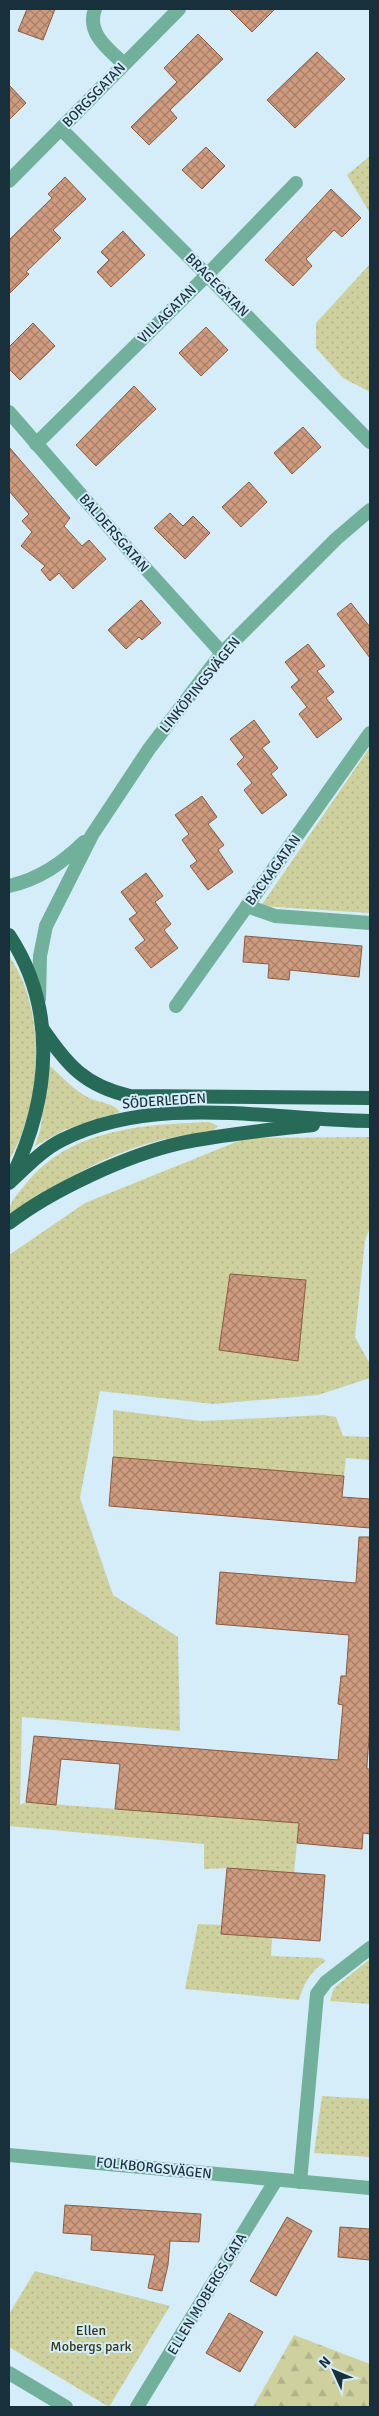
<svg xmlns="http://www.w3.org/2000/svg" width="379" height="2416" viewBox="0 0 379 2416" font-family="Signika,sans-serif">
	<style>
		.green { fill: url(#green-dots) }
		.forest { fill: url(#forest-firs) }
		.building { fill: url(#building-cross-hatch); stroke: #8a5b3f }
		.lines { fill: none; stroke-linecap: round; stroke-linejoin: round }
		.minor { stroke: #71b19c; stroke-width: 14 }
		.tertiary { stroke: #71b19c; stroke-width: 14 }
		.trunk { stroke: #286a58; stroke-width: 14 }
		.labels { text-anchor: middle; dominant-baseline: central; stroke-width: 4; stroke-linejoin: round; paint-order: stroke }
		.street-label { font-size: 14px; fill: #18303c; stroke: #d5ecf9 }
		.park-label { font-size: 14px; fill: #353714; stroke: #d5ecf9 }
	</style>
	<defs>
		<pattern id="green-dots" width="8" height="8" patternUnits="userSpaceOnUse" patternTransform="scale(1.25)"><rect width="8" height="8" fill="#ced19d"/><path d="M2 2h.1M6 6h.1" fill="none" stroke="#b0b488" stroke-width="1.8" stroke-linecap="round"/></pattern>
		<pattern id="forest-firs" width="22" height="20" patternUnits="userSpaceOnUse" patternTransform="scale(1.25)"><rect width="22" height="20" fill="#ced19d"/><path d="M5 1l3.5 6h-7zM16 11l3.5 6h-7z" fill="#b0b488"/></pattern>
		<pattern id="building-cross-hatch" width="8" height="8" patternUnits="userSpaceOnUse" patternTransform="scale(1.25)"><rect width="8" height="8" fill="#cf9b7e"/><path d="M0 0l8 8M0 8l8-8" fill="none" stroke="#a77f68"/></pattern>
	</defs>
	<rect width="100%" height="100%" fill="#d5ecf9"/>
	<g class="green">
		<polygon points="370,156 370,213 347,175"/>
		<polygon points="370,264 370,392 343,378 316,348 316,323"/>
		<polygon points="370,747 370,913 261,906"/>
		<path d="M9,956C47,1010 43,1104 9,1160Z"/>
		<path d="M50,1066C63,1078 75,1091 91,1099C102,1103 113,1103 120,1112L64,1130L35,1146L40,1131Z"/>
		<path d="M209,1122L218,1126L213,1131C195,1134 175,1136 157,1141C103,1155 55,1185 9,1214C9,1201 17,1195 25,1185C70,1128 142,1125 209,1122Z"/>
		<polygon points="370,1137 370,1228 365,1240 355,1337 370,1364 370,1378 318,1395 213,1404 100,1391 80,1498 113,1595 178,1637 180,1731 22,1717 20,1805 26,1802 299,1823 294,1873 227,1868 204,1869 204,1844 9,1826 9,1255 85,1203 246,1138"/>
		<polygon points="113,1410 202,1421 324,1415 336,1417 343,1436 370,1437 370,1460 346,1458 344,1476 113,1457"/>
		<path d="M198,1924L222,1925V1934L272,1938L271,1956L322,1958L326,1961C311,1971 304,1982 299,2000L185,1989Z"/>
		<polygon points="370,1959 370,2004 330,2001 334,1988"/>
		<polygon points="322,2096 370,2099 370,2157 314,2153"/>
		<polygon points="35,2271 170,2306 109,2407 9,2347 9,2314"/>
	</g>
	<polygon class="forest" points="294,2335 370,2364 370,2407 253,2407"/>
	<g class="building">
		<polygon points="27,9 55,9 43,40 18,31"/>
		<polygon points="229,9 275,9 252,32"/>
		<polygon points="198,34 223,59 170,110 177,118 149,145 131,127 177,82 164,68"/>
		<polygon points="317,52 345,79 295,128 267,100"/>
		<polygon points="9,85 26,103 9,120"/>
		<polygon points="206,147 225,166 202,189 182,170"/>
		<polygon points="65,177 86,199 53,230 61,238 26,272 29,274 9,294 9,240 52,198 48,194"/>
		<polygon points="331,189 361,218 342,237 334,230 306,259 312,266 293,286 265,260"/>
		<polygon points="123,231 145,255 111,287 97,272 109,260 101,252"/>
		<polygon points="33,323 55,346 20,380 9,369 9,347"/>
		<polygon points="206,327 228,350 201,376 179,353"/>
		<polygon points="134,386 156,409 96,466 76,445"/>
		<polygon points="303,427 321,447 292,474 274,453"/>
		<polygon points="9,447 70,518 64,526 82,546 89,540 106,559 73,589 59,573 50,581 41,570 45,566 21,546 32,532 22,521 29,514 9,491"/>
		<polygon points="249,482 267,502 241,527 222,507"/>
		<polygon points="170,513 183,526 193,516 210,533 185,559 154,528"/>
		<polygon points="141,600 161,623 142,640 139,637 126,649 108,630"/>
		<polygon points="351,603 370,627 370,658 337,614"/>
		<polygon points="308,644 325,666 317,671 334,692 326,698 342,719 317,738 299,714 307,707 291,687 299,680 285,662"/>
		<polygon points="254,720 270,742 262,748 278,768 271,774 287,795 262,814 244,790 252,783 237,764 244,757 230,739"/>
		<polygon points="202,796 217,817 208,824 224,845 218,850 233,872 208,890 190,866 197,861 182,840 189,834 175,815"/>
		<polygon points="146,873 163,896 155,902 171,924 164,930 178,948 151,968 135,948 145,940 129,919 137,913 121,892"/>
		<polygon points="245,936 362,946 359,977 290,970 289,980 268,978 269,964 243,962"/>
		<polygon points="230,1274 306,1280 298,1361 219,1350"/>
		<polygon points="113,1457 344,1476 342,1497 370,1499 370,1528 109,1506"/>
		<polygon points="359,1537 370,1537 370,1727 367,1764 367,1769 370,1769 370,1834 363,1833 362,1849 297,1843 299,1823 115,1809 120,1764 61,1759 56,1805 26,1802 34,1736 338,1760 343,1705 338,1704 341,1676 346,1676 349,1635 216,1624 220,1572 356,1583"/>
		<polygon points="227,1868 325,1875 320,1941 221,1934"/>
		<polygon points="65,2205 201,2214 199,2242 170,2241 168,2265 162,2291 148,2288 155,2255 91,2250 92,2235 63,2233"/>
		<polygon points="287,2217 312,2231 276,2296 250,2281"/>
		<polygon points="340,2227 370,2229 370,2260 338,2257"/>
		<polygon points="229,2313 263,2332 240,2372 206,2353"/>
	</g>
	<g class="lines">
		<g class="minor">
			<path d="M95,9C86,33 108,49 124,64"/>
			<polyline points="61,129 207,275 370,442"/>
			<polyline points="9,181 179,9"/>
			<polyline points="9,412 128,549 222,653"/>
			<polyline points="36,444 207,275 296,183"/>
			<polyline points="247,906 275,916 370,923"/>
			<polyline points="176,1006 370,733"/>
			<polyline points="9,2155 370,2188"/>
			<polyline points="300,2182 317,1994 326,1982 370,1948"/>
			<polyline points="9,2373 66,2407"/>
			<polyline points="137,2407 276,2180"/>
		</g>
		<g class="tertiary">
			<path d="M9,886C40,879 62,863 84,842"/>
			<polyline points="39,999 40,956 46,926 92,835 149,749 222,653 336,539 370,510"/>
		</g>
		<g class="trunk">
			<path d="M9,935C58,1009 50,1097 13,1175"/>
			<path d="M42,1028C67,1065 85,1086 130,1096L370,1098"/>
			<path d="M9,1183C25,1168 42,1150 62,1140C156,1093 269,1120 370,1121"/>
			<path d="M9,1223C52,1190 127,1155 181,1143C224,1134 269,1130 313,1125"/>
		</g>
	</g>
	<g class="labels">
		<g class="street-label">
			<text transform="translate(94 95) rotate(-46)">BORGSGATAN</text>
			<text transform="translate(217 285) rotate(45)">BRAGEGATAN</text>
			<text transform="translate(167 314) rotate(-45)">VILLAGATAN</text>
			<text transform="translate(114 533) rotate(49)">BALDERSGATAN</text>
			<text transform="translate(200 685) rotate(-51)">LINKÖPINGSVÄGEN</text>
			<text transform="translate(273 870) rotate(-54)">BACKAGATAN</text>
			<text transform="translate(164 1101) rotate(-4)">SÖDERLEDEN</text>
			<text transform="translate(154 2168) rotate(6)">FOLKBORGSVÄGEN</text>
			<text transform="translate(207 2294) rotate(-59)">ELLEN MOBERGS GATA</text>
		</g>
		<g class="park-label">
			<text x="91" y="2330">Ellen<tspan x="91" dy="16">Mobergs park</tspan></text>
		</g>
	</g>
	<rect width="379" height="2416" fill="none" stroke="#18303c" stroke-width="20"/>
	<g transform="translate(334 2371) rotate(314)" stroke="#d5ecf9" stroke-width="4" paint-order="stroke">
	<path d="M0-4L9 19L0 12L-9 19Z" fill="#18303c"/>
	<text y="-8" font-size="14" font-weight="bold" text-anchor="middle" fill="#18303c">N</text>
	</g>
</svg>
